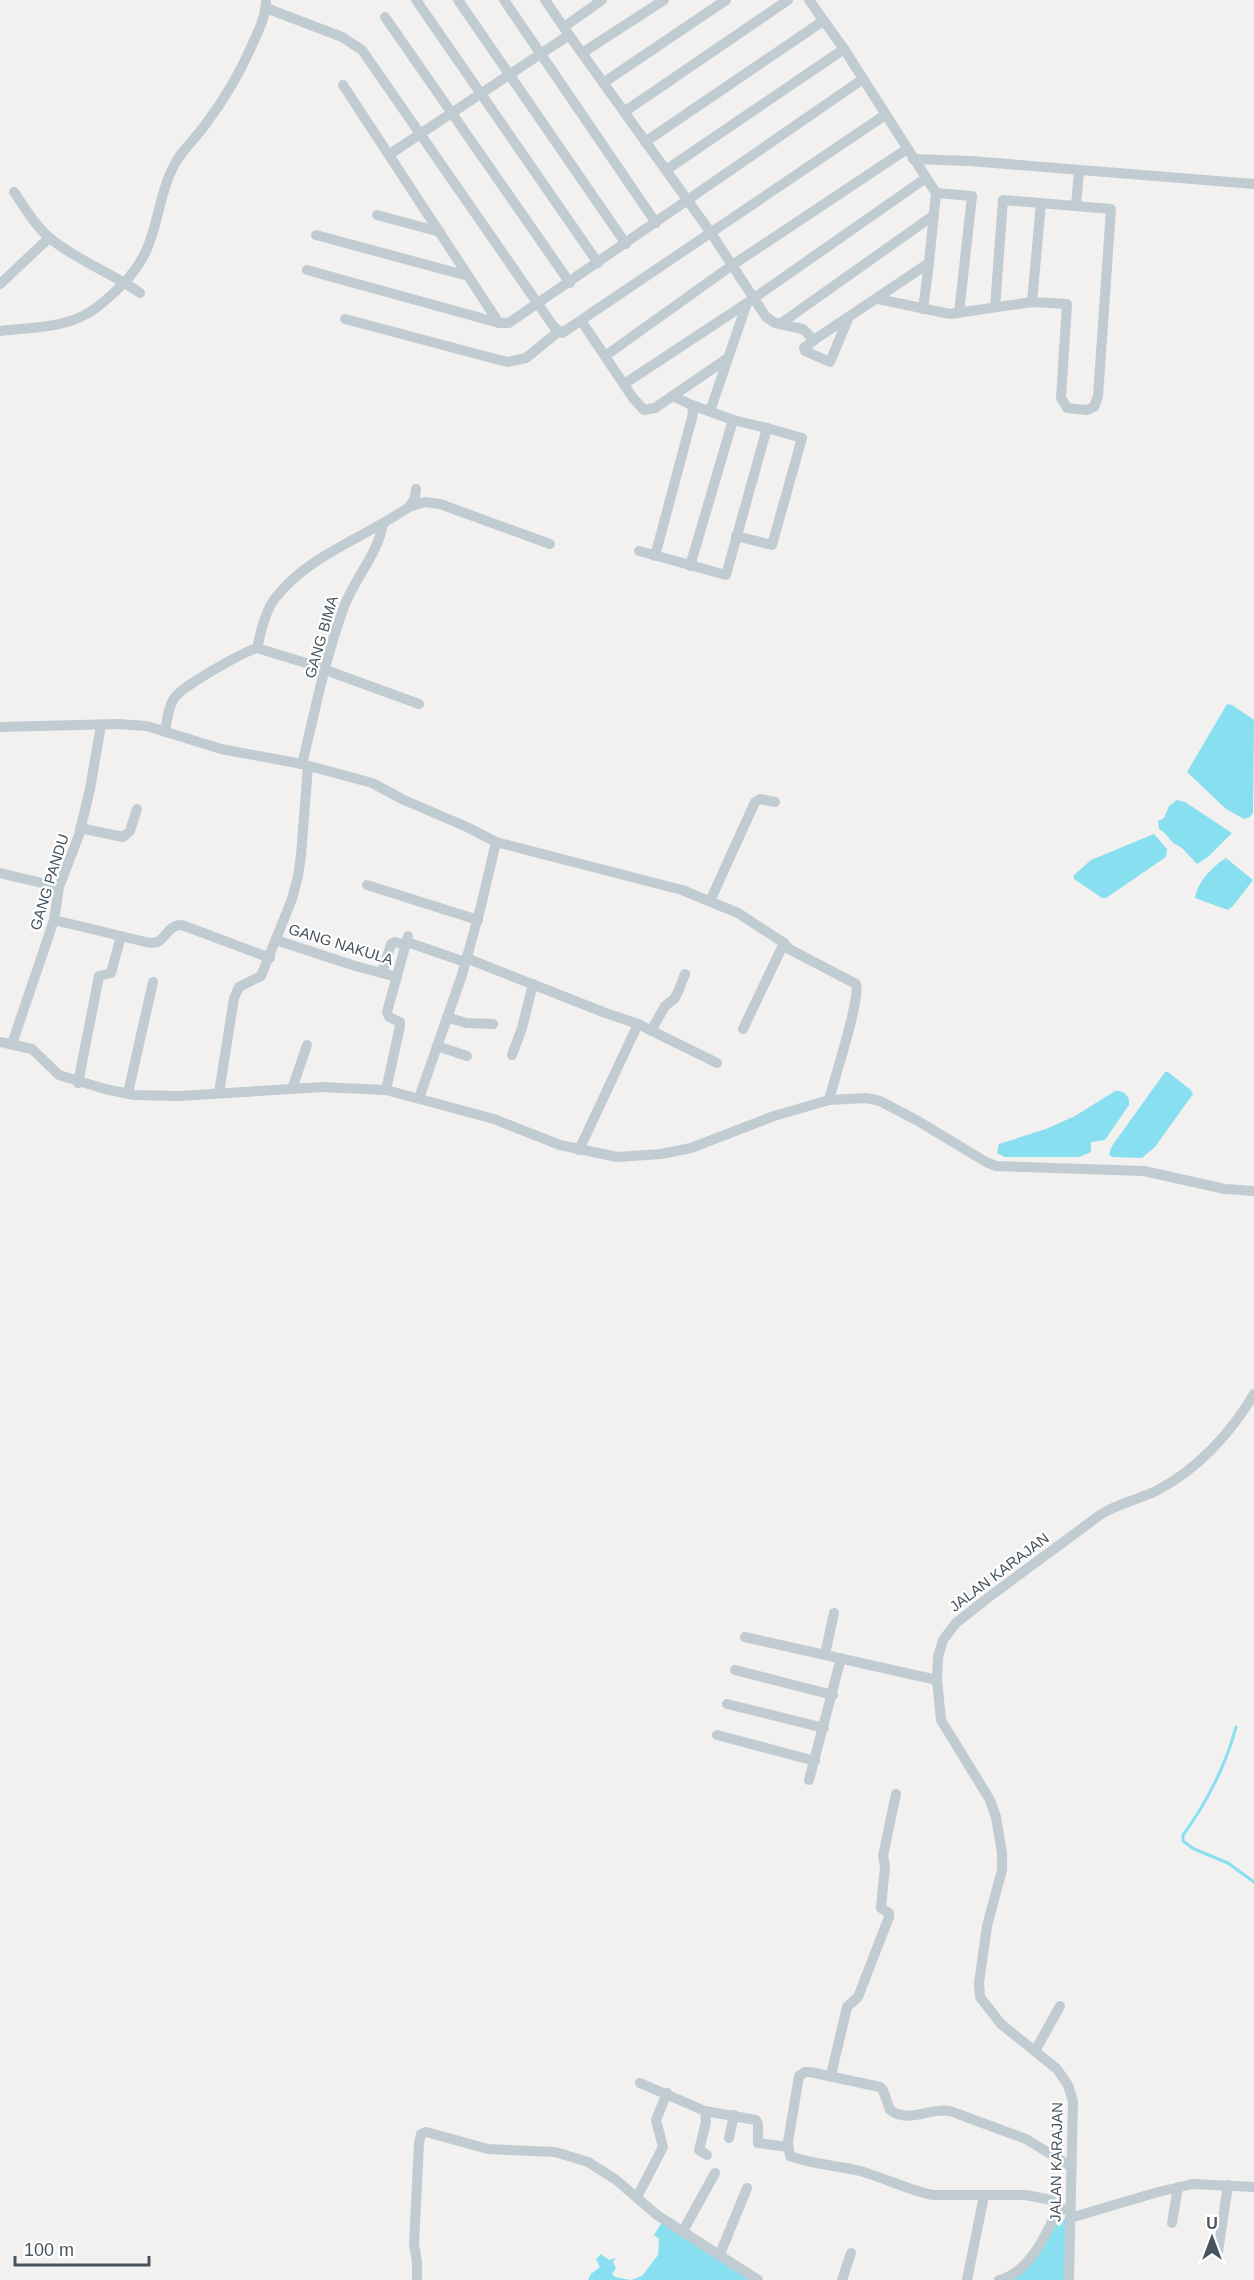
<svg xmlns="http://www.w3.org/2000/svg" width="1254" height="2280" viewBox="0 0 1254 2280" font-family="Arial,sans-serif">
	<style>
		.water { fill: #88dff0 }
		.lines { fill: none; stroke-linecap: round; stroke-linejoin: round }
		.stream { stroke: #88dff0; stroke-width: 3 }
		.minor { stroke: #c0cbd2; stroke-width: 10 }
		.labels { text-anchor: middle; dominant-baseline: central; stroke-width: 4.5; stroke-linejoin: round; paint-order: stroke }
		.street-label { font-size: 15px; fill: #47545e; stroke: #fff }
	</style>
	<rect width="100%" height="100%" fill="#f3f0f0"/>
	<g class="water">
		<polygon points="1227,704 1232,705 1254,720 1253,813 1250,817 1244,819 1226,809 1187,772"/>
		<polygon points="1177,800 1185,802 1232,833 1208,857 1197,864 1182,848 1173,843 1164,832 1159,829 1158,821 1164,818 1169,806"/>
		<polygon points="1154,834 1167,849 1166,857 1106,898 1102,898 1074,879 1074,875 1091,860"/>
		<path d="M1226,858L1253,880L1233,906L1228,910L1195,898C1197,882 1213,866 1226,858Z"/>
		<polygon points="1165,1072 1168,1072 1191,1090 1193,1094 1155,1147 1142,1158 1112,1157 1109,1154 1112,1146"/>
		<path d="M1115,1091C1122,1090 1127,1094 1129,1100V1105L1105,1140L1091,1142V1152L1079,1157H1005L997,1153L999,1144L1046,1129L1075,1116Z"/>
		<polygon points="1067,2215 1065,2280 1006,2280 1055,2224 1060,2226"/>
		<polygon points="662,2222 749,2280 631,2280 642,2276 658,2255 659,2239 654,2235"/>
		<polygon points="601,2254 609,2260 616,2258 613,2262 616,2268 612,2274 615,2277 630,2280 588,2280 591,2274 600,2267 596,2259"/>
	</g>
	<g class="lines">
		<path class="stream" d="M1236,1727C1226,1765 1206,1804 1183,1835V1841L1194,1849L1228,1863L1254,1882"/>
		<g class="minor">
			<polyline points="416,0 598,263"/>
			<polyline points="458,0 626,244"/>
			<polyline points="504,0 656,223"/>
			<polyline points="266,8 342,37 362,50 554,327 562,333 885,115"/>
			<polyline points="385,17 570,283"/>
			<polyline points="564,27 602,0"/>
			<polyline points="569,35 711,233 766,317 775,323 803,329 814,340 929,263 936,193 844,49 809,0"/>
			<polyline points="582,53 664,0"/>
			<polyline points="603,83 726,0"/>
			<polyline points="343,85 499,323"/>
			<polyline points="624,112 788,0"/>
			<polyline points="645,142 823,21"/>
			<polyline points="393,152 569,35 545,0"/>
			<polyline points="913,159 970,161 1254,184"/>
			<polyline points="666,170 844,49"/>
			<path d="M14,192C25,208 36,227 51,239C78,261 112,273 140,293"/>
			<polyline points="936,193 972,196 959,313"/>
			<polyline points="1076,206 1079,171"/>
			<polyline points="377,215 440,232"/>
			<polyline points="316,235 468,276"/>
			<polyline points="307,270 499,323 509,323 863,79"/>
			<polyline points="0,284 49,238"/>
			<polyline points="878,299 950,314 1032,302 1067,304 1061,398 1067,408 1087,410 1094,407 1098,396 1111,209 1003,200 995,307"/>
			<polyline points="1032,302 1041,203"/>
			<polyline points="923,309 929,263"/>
			<polyline points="345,319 507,362 526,358 558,332"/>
			<polyline points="582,322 633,398 644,410 655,408 728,358"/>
			<polyline points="780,324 934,215"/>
			<path d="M0,331C33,327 68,329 96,308C120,289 142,268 151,238C160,211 163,181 179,157C187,146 197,136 205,125C225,99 240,73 253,43C259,30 266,15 266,0"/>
			<polyline points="814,340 804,348 805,351 830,362 848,319"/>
			<polyline points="605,356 731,266 907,149"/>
			<polyline points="624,384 747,303 926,178"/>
			<polyline points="710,411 747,303"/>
			<polyline points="409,507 425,502 440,504 550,544"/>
			<polyline points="736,536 772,545 802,438 767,428"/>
			<polyline points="639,551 726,575 767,428 733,420 692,405"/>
			<polyline points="655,556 693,414 692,405 672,396"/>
			<polyline points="690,566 733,420"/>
			<path d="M257,648C261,631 265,611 276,597C309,555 366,537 409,507L415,498L416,489"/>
			<path d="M0,727L118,724L147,726L221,749L302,764L372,783L404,800L467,827L496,842L682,890L738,913L784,943L789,949L856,984C861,999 834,1079 829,1100"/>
			<path d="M165,732C167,721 168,705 176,696C185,685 243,652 257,648L309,664L419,704"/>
			<path d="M302,764C315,712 325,658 344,607C354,579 378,554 383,524"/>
			<polyline points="80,828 123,837 130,831 137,809"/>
			<polyline points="0,873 59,887"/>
			<polyline points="367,885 478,920"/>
			<polyline points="710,901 755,802 760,799 775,802"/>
			<path d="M54,920L150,943L158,942C168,935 169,925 182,925L270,958"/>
			<polyline points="276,940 355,966 397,977"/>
			<polyline points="407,942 465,962"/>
			<polyline points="466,958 603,1012 638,1024 717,1063"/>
			<polyline points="382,973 391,944 395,942 406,945"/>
			<polyline points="447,1017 466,1023 493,1024"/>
			<polyline points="743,1029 784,943"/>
			<polyline points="651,1031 665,1006 674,999 678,992 685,974"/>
			<polyline points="0,1042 32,1049 59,1075 105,1089 134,1095 179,1096 322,1087 386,1090 494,1119 560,1145 617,1157 661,1154 691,1148 774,1116 829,1100 866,1098 880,1101 918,1121 986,1162 996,1166 1144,1171 1225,1189 1254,1191"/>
			<polyline points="12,1044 54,920 59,887 79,835 90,789 101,725"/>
			<polyline points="437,1046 467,1056"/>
			<polyline points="512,1055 522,1028 533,984"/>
			<polyline points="78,1083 99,976 111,973 121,936"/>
			<polyline points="292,1089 307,1045"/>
			<polyline points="386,1090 400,1026 400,1022 389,1017 387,1012 408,936"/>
			<polyline points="128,1093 153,982"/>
			<polyline points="219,1093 234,998 239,987 261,976 292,899 298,876 301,855 308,766"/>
			<polyline points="419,1098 462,975 481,906 496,842"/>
			<polyline points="579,1150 638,1024"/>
			<polyline points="745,1637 937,1680"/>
			<polyline points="825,1654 834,1613"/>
			<polyline points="735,1670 833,1695"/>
			<polyline points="727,1704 824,1728"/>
			<polyline points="717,1735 815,1761"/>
			<polyline points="809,1780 841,1658"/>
			<polyline points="1035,2051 1060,2006"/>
			<polyline points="831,2075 847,2007 858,1997 889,1917 889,1913 881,1908 885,1866 883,1856 896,1794"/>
			<polyline points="640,2083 705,2111 706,2122 699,2150 707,2155"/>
			<polyline points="705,2111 756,2120 758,2124 758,2143 788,2147"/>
			<polyline points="729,2138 734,2115"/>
			<polyline points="637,2197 663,2147 656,2120 667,2093"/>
			<path d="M1070,2210L1058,2209L1051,2200L1026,2195H933C908,2190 885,2178 860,2171C837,2165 813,2165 790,2156L788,2142L799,2076L805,2072H810L880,2087L883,2090L890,2110C909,2124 930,2107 950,2111L1026,2139L1072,2167"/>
			<polyline points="1070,2218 1158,2192 1193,2184 1254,2187"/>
			<polyline points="1172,2223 1178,2187"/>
			<polyline points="683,2231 715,2173"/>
			<polyline points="1218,2252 1228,2185"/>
			<polyline points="720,2254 747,2188"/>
			<polyline points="417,2280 417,2262 414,2244 419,2143 421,2134 426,2132 488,2149 555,2152 588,2162 615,2179 657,2215 758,2280"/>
			<polyline points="842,2280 851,2253"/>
			<polyline points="967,2280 984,2196"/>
			<path d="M999,2280C1029,2273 1046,2235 1058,2209"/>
			<path d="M1069,2280L1073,2101L1068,2085L1057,2069L1001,2024L980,1997L979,1983L987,1926L1002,1870V1853L996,1817L990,1800L941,1720L937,1680L938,1657L943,1640L956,1623L989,1597L1100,1515C1118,1503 1137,1500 1156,1491C1197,1470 1231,1433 1254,1394"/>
		</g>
	</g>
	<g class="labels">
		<g class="street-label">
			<text transform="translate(321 637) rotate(-74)">GANG BIMA</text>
			<text transform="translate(49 882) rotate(-73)">GANG PANDU</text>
			<text transform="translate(341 944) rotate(17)">GANG NAKULA</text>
			<text transform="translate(999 1572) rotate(-37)">JALAN KARAJAN</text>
			<text transform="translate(1056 2162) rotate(-89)">JALAN KARAJAN</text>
		</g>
	</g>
	<g transform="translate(1212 2238)" stroke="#ffffff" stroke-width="4.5" paint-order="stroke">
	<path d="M0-4.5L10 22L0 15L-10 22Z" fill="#47545e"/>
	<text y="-9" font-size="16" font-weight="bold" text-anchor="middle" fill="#47545e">U</text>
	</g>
	<path d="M15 2256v9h134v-9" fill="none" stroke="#47545e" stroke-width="3"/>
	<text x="24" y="2256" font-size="18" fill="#47545e" stroke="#ffffff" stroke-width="4.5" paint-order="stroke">100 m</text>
</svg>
